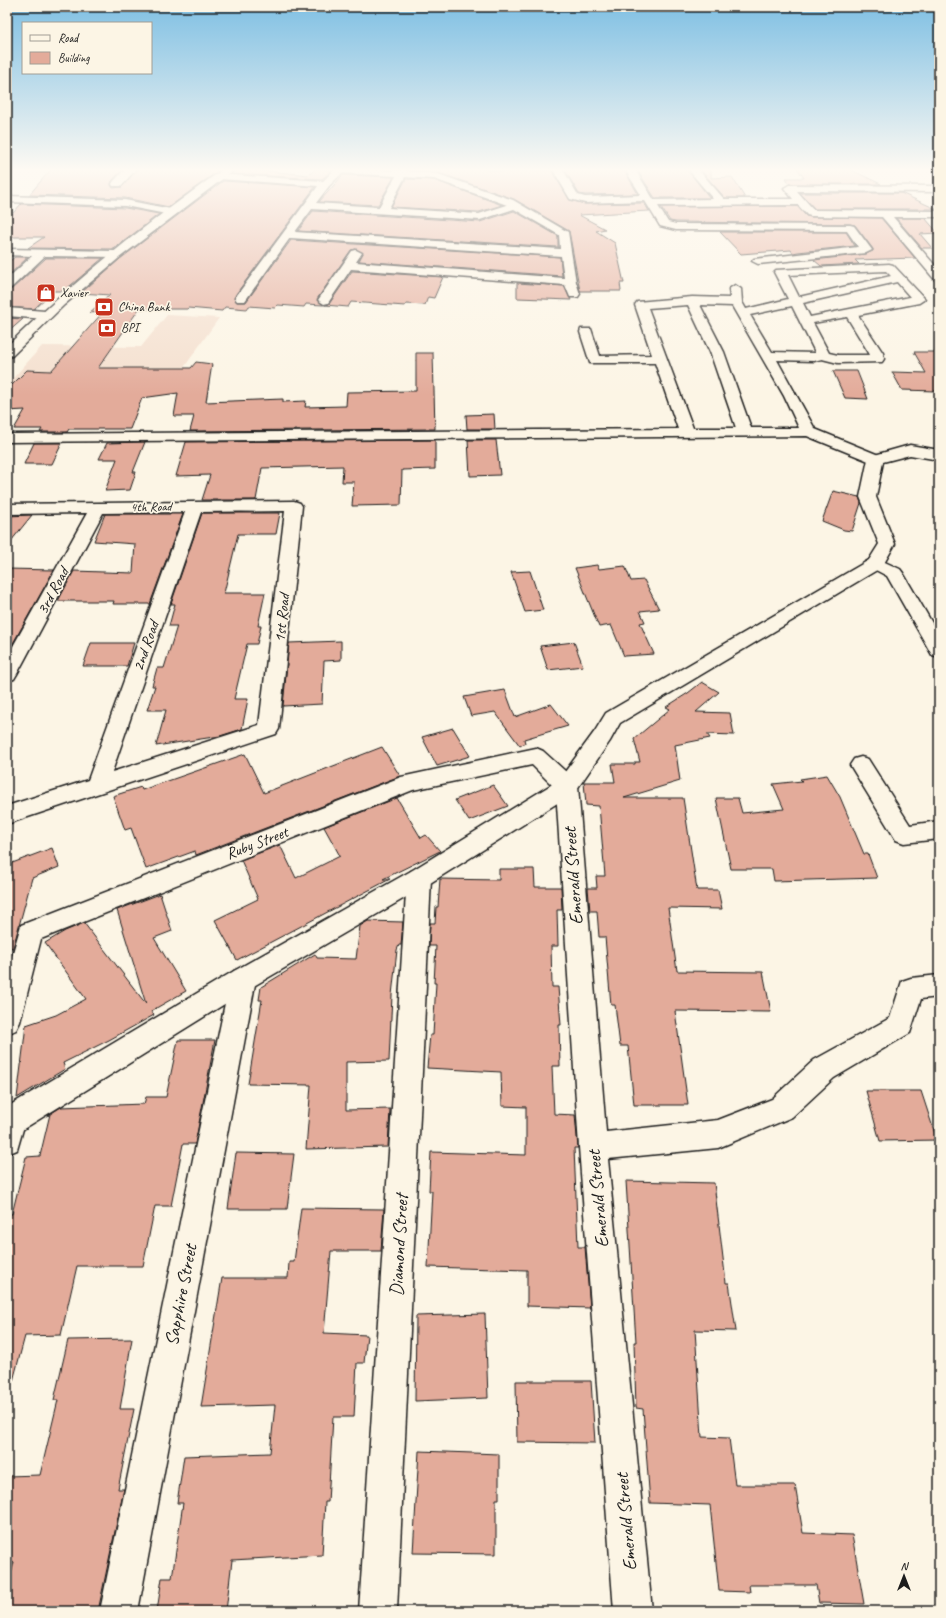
<svg xmlns="http://www.w3.org/2000/svg" width="946" height="1618" viewBox="0 0 946 1618" font-family="Caveat,sans-serif">
	<style>
		.built { fill: #f4dfce }
		.building { fill: #e3ab9a; stroke: #1c1c1c }
		.lines { fill: none; stroke-linecap: round; stroke-linejoin: round }
		.street-casing { stroke: #1c1c1c; stroke-width: 3 }
		.secondary-casing { stroke: #1c1c1c; stroke-width: 3 }
		.primary-casing { stroke: #1c1c1c; stroke-width: 3 }
		.street { fill: #fcf5e5; fill-rule: evenodd }
		.secondary { fill: #fcf5e5; fill-rule: evenodd }
		.primary { fill: #fcf5e5; fill-rule: evenodd }
		.labels { text-anchor: middle; dominant-baseline: central; stroke-width: 3.5; stroke-linejoin: round; paint-order: stroke }
		.far-poi-label { font-size: 13px; fill: #1c1c1c; stroke: #fcf5e5; text-anchor: start }
		.far-street-label { font-size: 13px; fill: #1c1c1c; stroke: #fcf5e5 }
		.street-label { font-size: 16px; fill: #1c1c1c; stroke: #fcf5e5 }
		.near-street-label { font-size: 19px; fill: #1c1c1c; stroke: #fcf5e5 }
	</style>
	<rect width="100%" height="100%" fill="#fcf5e5"/>
	<filter id="ink" filterUnits="userSpaceOnUse"><feTurbulence type="fractalNoise" baseFrequency=".025" numOctaves="2"/><feDisplacementMap in="SourceGraphic" scale="8" xChannelSelector="R" yChannelSelector="G"/><feConvolveMatrix kernelMatrix="1 2 1 2 8 2 1 2 1" color-interpolation-filters="sRGB"/></filter>
	<g filter="url(#ink)">
		<polygon class="built" points="167,315 219,318 180,373 151,385 7,385 42,346 141,347"/>
		<g class="building">
			<polygon points="52,168 124,168 112,181 111,185 113,188 122,187 138,168 222,168 169,207 125,198 29,195"/>
			<polygon points="238,168 309,175 316,168 332,170 322,179 232,174"/>
			<polygon points="405,168 485,168 488,170 511,172 521,170 551,170 570,200 585,204 644,203 649,211 579,215 605,229 596,231 615,243 624,283 620,283 621,291 580,291 569,231 514,199 438,173"/>
			<polygon points="570,168 623,168 638,194 585,195 579,194 565,170 570,170"/>
			<polygon points="636,168 686,168 710,198 655,198"/>
			<polygon points="699,168 711,168 711,178 732,177 745,198 725,198"/>
			<polygon points="797,168 847,168 881,184 790,184 786,178 804,178"/>
			<polygon points="343,175 394,177 378,205 319,202"/>
			<polygon points="406,179 434,180 502,205 479,212 391,207"/>
			<polygon points="223,181 315,187 236,294 234,299 237,302 246,302 291,240 560,257 562,276 359,261 363,253 356,249 351,250 317,299 323,305 306,304 304,307 278,305 275,308 249,306 247,309 225,307 222,311 188,308 187,309 139,309 98,368 191,368 196,362 212,364 206,402 283,399 283,402 306,401 305,407 346,406 347,392 416,391 416,353 433,353 435,429 190,431 194,416 174,416 178,393 142,398 130,429 69,429 67,432 40,432 42,429 14,429 25,410 7,411 7,390 27,370 51,371 103,312 89,313 110,295 81,293 120,259"/>
			<polygon points="800,193 901,193 936,209 815,209"/>
			<polygon points="21,204 125,208 159,214 114,249 28,248 44,237 7,237 7,220"/>
			<polygon points="797,206 806,216 811,217 881,218 915,258 855,260 859,264 821,266 814,260 866,254 873,251 873,249 855,225 850,224 676,222 670,221 661,207"/>
			<polygon points="313,211 480,222 514,211 558,236 558,247 298,231"/>
			<polygon points="896,218 925,218 938,233 920,234 932,248 922,248"/>
			<polygon points="720,232 846,232 855,246 798,252 793,253 791,250 741,254"/>
			<polygon points="15,257 28,257 7,277 7,263"/>
			<polygon points="46,258 103,258 64,291 53,291 34,309 7,307 7,290 12,289"/>
			<polygon points="352,271 443,277 434,298 428,297 425,305 406,304 405,306 351,302 348,307 325,305 329,304"/>
			<polygon points="517,283 564,286 571,300 517,298"/>
			<polygon points="7,318 23,319 7,333"/>
			<polygon points="914,352 939,352 939,396 936,391 902,390 892,372 926,373"/>
			<polygon points="833,371 857,371 868,399 845,398"/>
			<polygon points="494,414 495,429 467,429 466,415"/>
			<polygon points="435,440 435,469 402,470 401,505 352,506 354,482 342,482 343,466 262,468 256,500 202,500 210,475 176,476 186,442"/>
			<polygon points="468,440 496,440 500,475 470,476"/>
			<polygon points="145,442 133,472 136,472 130,490 105,491 117,459 99,459 107,443"/>
			<polygon points="34,443 62,443 52,464 24,464"/>
			<polygon points="833,491 859,497 861,503 852,531 844,530 822,521"/>
			<polygon points="202,513 280,513 276,534 238,534 224,593 265,593 258,626 261,626 257,644 247,644 234,699 248,699 242,729 220,736 156,746 166,710 147,710 155,686 152,686 157,668 164,668 177,626 169,626 175,604 171,604"/>
			<polygon points="105,514 183,514 150,604 113,604 114,601 58,601 74,571 133,573 135,544 94,541"/>
			<polygon points="32,515 7,546 7,516"/>
			<polygon points="597,565 599,569 625,566 631,581 644,580 659,609 640,611 645,622 640,623 654,654 624,656 611,625 599,627 575,568"/>
			<polygon points="7,569 54,570 7,654"/>
			<polygon points="530,571 543,610 525,612 511,572"/>
			<polygon points="341,641 341,660 324,661 322,704 283,706 289,643"/>
			<polygon points="574,642 583,666 548,670 540,646"/>
			<polygon points="91,643 134,643 127,666 83,666"/>
			<polygon points="702,682 719,692 696,712 730,713 734,735 707,734 710,738 675,745 680,781 624,798 683,798 697,890 718,890 722,909 668,908 677,971 763,972 771,1012 675,1011 688,1105 634,1105 628,1046 620,1046 615,1005 611,1005 605,937 599,937 597,911 590,911 588,888 597,888 596,876 605,876 599,806 586,805 584,782 615,782 612,764 635,764 635,762 640,762 634,739 670,709 666,707 688,693"/>
			<polygon points="505,690 515,717 551,704 568,726 524,739 525,743 520,746 495,712 471,716 464,697"/>
			<polygon points="453,728 470,756 437,766 422,737"/>
			<polygon points="382,747 400,776 196,855 195,851 146,869 131,828 125,830 113,796 141,787 142,790 245,754 264,793"/>
			<polygon points="827,775 840,797 864,854 868,854 877,878 774,881 772,869 731,869 716,798 738,798 742,813 784,809 773,784 802,781 800,779"/>
			<polygon points="493,785 508,806 469,821 455,800"/>
			<polygon points="397,798 421,838 426,835 440,851 383,879 390,879 237,960 215,920 258,899 241,860 280,845 296,878 340,856 324,827"/>
			<polygon points="52,848 59,867 32,878 13,948 7,947 7,865"/>
			<polygon points="499,869 534,869 535,887 561,887 562,910 557,910 558,946 551,946 552,987 558,987 561,1025 559,1025 560,1066 552,1066 554,1114 575,1115 578,1148 574,1148 578,1247 585,1247 590,1308 527,1306 527,1270 428,1267 432,1191 429,1191 431,1152 526,1155 526,1107 502,1106 501,1072 427,1068 430,1035 433,1035 436,983 434,983 436,946 429,946 430,923 435,923 436,907 438,907 440,879 499,880"/>
			<polygon points="160,894 172,931 154,938 186,991 151,1011 154,1015 109,1040 63,1063 65,1069 17,1098 26,1025 56,1015 86,999 45,943 65,931 84,923 146,1004 117,910"/>
			<polygon points="368,921 403,922 401,945 399,945 397,950 392,995 389,1061 346,1062 346,1110 390,1109 388,1147 306,1149 311,1085 248,1084 262,1000 259,1000 261,987 315,954 317,958 356,959 360,926"/>
			<polygon points="178,1040 215,1040 195,1144 183,1144 171,1206 155,1206 143,1266 77,1266 61,1335 25,1336 13,1381 7,1380 7,1214 12,1214 26,1157 40,1156 50,1114 61,1107 144,1104 146,1097 166,1097"/>
			<polygon points="866,1091 921,1091 937,1140 880,1141"/>
			<polygon points="236,1153 294,1154 287,1209 228,1209"/>
			<polygon points="626,1181 714,1183 726,1283 729,1283 736,1331 695,1330 702,1437 729,1438 735,1485 795,1485 803,1533 852,1535 864,1604 819,1603 816,1585 749,1585 750,1592 719,1591 710,1505 650,1503 643,1409 636,1408 634,1342 636,1342"/>
			<polygon points="301,1208 384,1209 381,1251 331,1251 324,1333 367,1335 364,1363 357,1363 354,1417 333,1417 328,1502 325,1502 322,1555 232,1560 226,1611 157,1611 162,1578 172,1578 183,1503 177,1503 184,1456 270,1453 275,1405 201,1407 222,1278 288,1278 289,1262 294,1262"/>
			<polygon points="485,1314 488,1398 415,1401 416,1316"/>
			<polygon points="132,1339 120,1409 134,1409 118,1489 124,1489 98,1611 7,1611 7,1590 14,1562 7,1563 7,1476 40,1475 58,1400 54,1400 68,1340"/>
			<polygon points="516,1381 591,1381 595,1443 517,1442"/>
			<polygon points="419,1451 499,1454 499,1499 496,1499 496,1554 413,1553"/>
		</g>
		<g class="lines">
			<defs>
				<g id="street">
					<polygon points="126,168 137,168 121,186 113,186 112,184 113,182"/>
					<path d="M336,168L399,171L403,169L407,171L438,174L513,200L568,232L576,282L580,294L578,297H570L565,285L351,269L328,303L324,304L318,300L352,251L356,250L362,253L356,262L564,278L561,256L290,238L245,301H237L235,298L237,295L318,186L220,179L215,176L217,174L323,181ZM342,173L396,176L379,207L316,203L329,186ZM405,177L434,179L507,205L479,214L389,208ZM312,209L480,220L514,209L559,235L560,249L295,232Z"/>
					<path d="M502,168H521C517,172 506,172 502,168Z"/>
					<polygon points="552,168 562,168 578,195 585,197 641,195 624,168 634,168 654,200 713,199 687,168 697,168 724,199 793,199 784,188 789,185 939,186 939,192 797,191 814,210 939,211 939,217 893,217 939,270 939,281 935,280 882,217 811,216 807,215 798,205 658,206 668,222 676,224 850,225 854,226 872,250 866,253 758,264 752,261 754,259 858,247 847,231 676,230 660,226 645,201 585,203 570,199"/>
					<polygon points="7,196 125,200 171,209 176,212 171,215 125,206 7,202"/>
					<polygon points="7,249 116,251 122,254 116,257 45,256 11,288 7,289 7,279 32,256 7,255"/>
					<path d="M889,264L893,265L925,299L919,303L858,315L883,353L884,359L882,362L838,363L822,359L814,361L777,360L815,429L881,456L884,459L881,462L876,464L807,436L7,442V434L678,429L655,363H590L580,332L581,329H591L600,356L652,355L635,305L637,302L692,297L730,298L729,289L735,285L741,289L742,302L746,309L788,299L774,272L776,270ZM886,271L891,276L799,297L788,275ZM897,282L910,297L810,317L803,303ZM688,305L710,352L736,428H693L648,308ZM700,305L732,306L784,396L799,428H751L724,352ZM792,306L815,352V353L772,352L750,315ZM847,317L869,353L870,355H838L829,353L813,323Z"/>
					<polygon points="7,308 45,311 51,315 45,319 7,316"/>
					<path d="M294,501L300,503L302,506L279,729L276,734L7,824V806L88,780L185,512L103,513L17,674L14,679L7,681V657L87,513L7,514V504ZM285,511L259,725L112,772L201,512Z"/>
					<polygon points="876,558 900,569 903,573 939,635 939,657 932,655 887,576 870,567 867,563 870,559"/>
					<polygon points="536,748 543,751 575,780 578,786 606,1132 718,1120 772,1099 814,1060 890,1018 902,981 911,978 939,975 939,997 921,999 910,1033 834,1078 792,1117 718,1148 608,1159 652,1611 614,1611 579,1147 556,789 532,765 413,790 41,939 20,1022 16,1030 7,1034 7,973 21,925 401,777"/>
					<polygon points="861,757 868,759 910,825 939,821 939,839 904,843 896,840 850,765 854,759"/>
					<polygon points="419,869 427,871 431,878 397,1611 359,1611 407,878 411,871"/>
					<polygon points="243,968 252,971 256,979 138,1611 100,1611 230,979 234,971"/>
					<polygon points="12,1105 22,1109 26,1119 17,1150 7,1154 7,1107"/>
				</g>
				<polygon id="secondary" points="910,445 939,450 939,460 910,455 883,462 876,497 895,544 882,567 620,723 610,741 575,792 427,885 252,987 17,1133 7,1137 7,1107 234,971 411,871 559,780 595,731 606,713 869,560 879,544 860,497 868,459 871,456"/>
				<path id="primary" d="M225,168H237L119,258L64,305L12,356L7,357V346C75,280 148,222 225,168Z"/>
			</defs>
			<use href="#street" class="street-casing"/>
			<use href="#secondary" class="secondary-casing"/>
			<use href="#primary" class="primary-casing"/>
			<use href="#street" class="street"/>
			<use href="#secondary" class="secondary"/>
			<use href="#primary" class="primary"/>
		</g>
	</g>
	<linearGradient id="sky" x2="0" y2="1"><stop stop-color="#7ebfe3"/><stop offset="0.43" stop-color="#fefaf3"/><stop offset="1" stop-color="#fefaf3" stop-opacity="0"/></linearGradient>
	<rect width="946" height="395" fill="url(#sky)"/>
	<defs>
		<symbol id="shop-square" viewBox="-11 -11 22 22"><rect x="-9" y="-9" width="18" height="18" rx="4" fill="#c8321e" stroke="#fcf5e5"/><path d="M-5-2.5h2.3a2.7 3.5 0 0 1 5.4 0H5L5.5 6h-11ZM-1.5-2.5h3a1.5 2.3 0 0 0-3 0Z" fill="#fff"/></symbol>
		<symbol id="bank-square" viewBox="-11 -11 22 22"><rect x="-9" y="-9" width="18" height="18" rx="4" fill="#c8321e" stroke="#fcf5e5"/><path d="M-6-4H6V4H-6ZM0-2.3a2.3 2.3 0 1 0 0 4.6a2.3 2.3 0 1 0 0-4.6Z" fill="#fff"/></symbol>
	</defs>
	<g fill-rule="evenodd">
		<use href="#shop-square" x="35" y="282" width="22" height="22"/>
		<use href="#bank-square" x="93" y="296" width="22" height="22"/>
		<use href="#bank-square" x="96" y="317" width="22" height="22"/>
	</g>
	<g class="labels">
		<g class="far-poi-label">
			<text x="60" y="293">Xavier</text>
			<text x="118" y="307">China Bank</text>
			<text x="121" y="328">BPI</text>
		</g>
		<g class="far-street-label">
			<text transform="translate(151 507) rotate(-1)">4th Road</text>
		</g>
		<g class="street-label">
			<text transform="translate(53 591) rotate(-62)">3rd Road</text>
			<text transform="translate(282 618) rotate(-84)">1st Road</text>
			<text transform="translate(146 646) rotate(-71)">2nd Road</text>
			<text transform="translate(257 843) rotate(-21)">Ruby Street</text>
		</g>
		<g class="near-street-label">
			<text transform="translate(573 876) rotate(-94)">Emerald Street</text>
			<text transform="translate(598 1199) rotate(-95)">Emerald Street</text>
			<text transform="translate(399 1245) rotate(-87)">Diamond Street</text>
			<text transform="translate(181 1295) rotate(-79)">Sapphire Street</text>
			<text transform="translate(626 1522) rotate(-95)">Emerald Street</text>
		</g>
	</g>
	<rect width="946" height="1618" fill="none" stroke="#fcf5e5" stroke-width="24"/>
	<rect x="12" y="12" width="922" height="1594" fill="none" stroke="#1c1c1c" stroke-width="1.5" filter="url(#ink)"/>
	<rect x="22" y="22" width="130" height="52" fill="#fcf5e5" stroke="#a29e95"/>
	<rect x="30" y="35" width="20" height="6" fill="#fcf5e5" stroke="#a29e95"/>
	<text x="58" y="42" font-size="12" fill="#1c1c1c">Road</text>
	<rect x="30" y="52" width="20" height="12" fill="#e3ab9a" stroke="#a29e95"/>
	<text x="58" y="62" font-size="12" fill="#1c1c1c">Building</text>
	<g transform="translate(904 1576)" stroke="#fcf5e5" stroke-width="3" paint-order="stroke">
	<path d="M0-3L7 15L0 10L-7 15Z" fill="#1c1c1c"/>
	<text y="-6" font-size="11" font-weight="bold" text-anchor="middle" fill="#1c1c1c">N</text>
	</g>
</svg>
